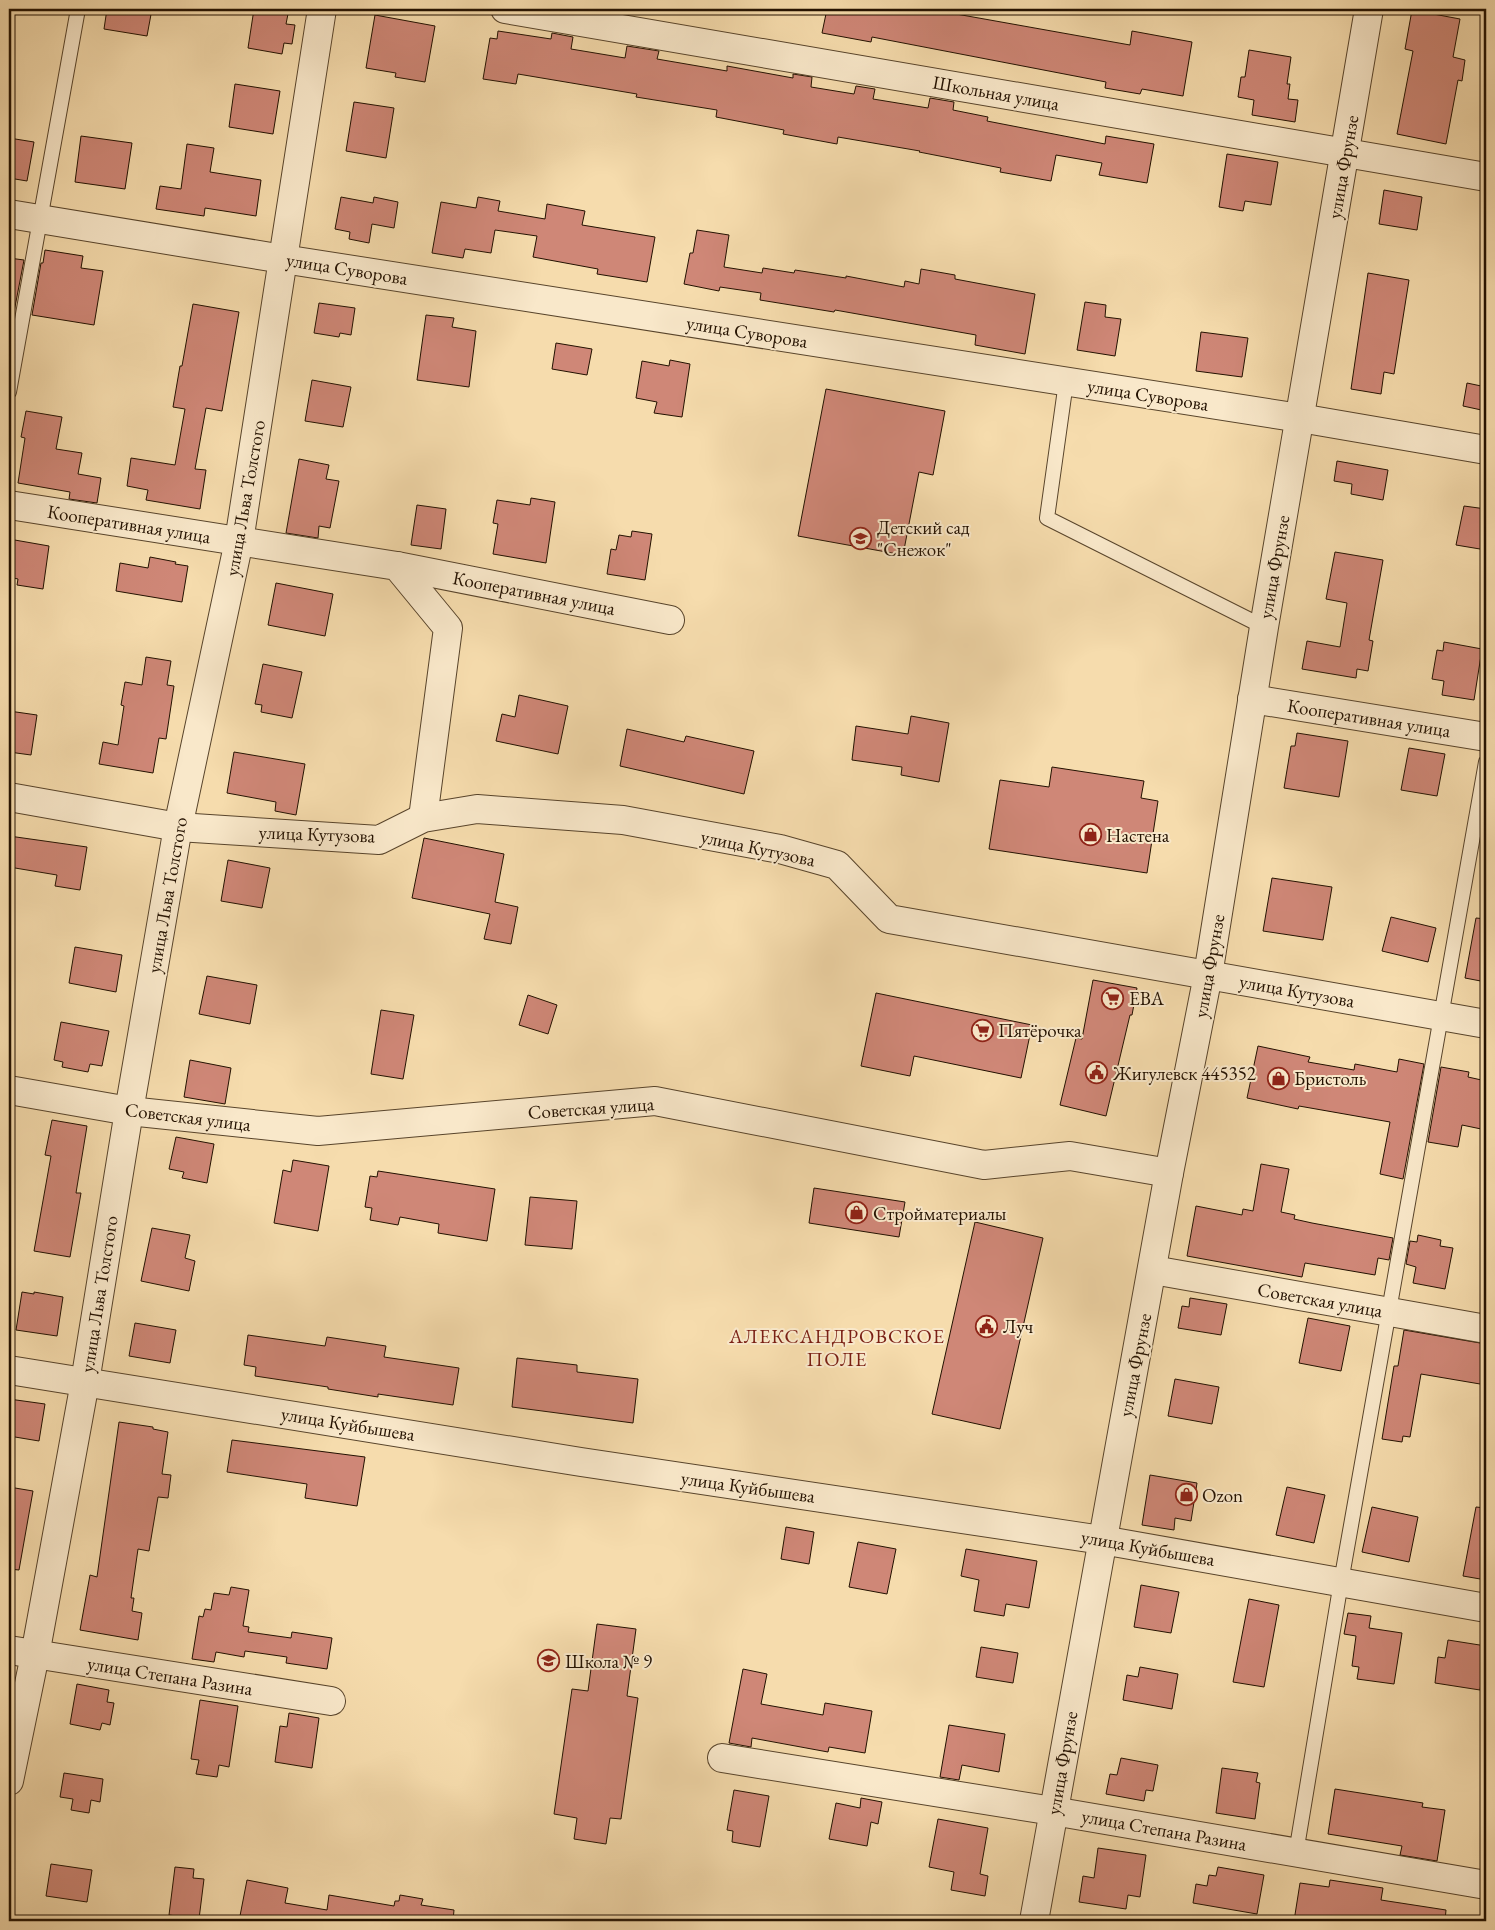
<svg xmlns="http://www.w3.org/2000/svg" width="1495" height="1930" viewBox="0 0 1495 1930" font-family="'EB Garamond',serif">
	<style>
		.building { fill: #cf8777; stroke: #231100 }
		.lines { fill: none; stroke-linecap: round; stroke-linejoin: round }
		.service-casing { stroke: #58442b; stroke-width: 16 }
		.minor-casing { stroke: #58442b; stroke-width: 30 }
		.tertiary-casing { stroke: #58442b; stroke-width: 30 }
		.service { stroke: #f9e8ca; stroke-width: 14 }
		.minor { stroke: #f9e8ca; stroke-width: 28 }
		.tertiary { stroke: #f9e8ca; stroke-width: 28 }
		.labels { text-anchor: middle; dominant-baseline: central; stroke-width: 4; stroke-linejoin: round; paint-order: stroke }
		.street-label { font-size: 19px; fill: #231100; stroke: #f9e8ca }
		.poi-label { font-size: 19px; fill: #231100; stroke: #f9e8ca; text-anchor: start }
		.neighbourhood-label { font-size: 20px; letter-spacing: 1px; fill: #7a1f14; stroke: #f9e8ca }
	</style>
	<rect width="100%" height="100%" fill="#f6dcad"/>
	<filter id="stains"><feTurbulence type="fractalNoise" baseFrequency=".004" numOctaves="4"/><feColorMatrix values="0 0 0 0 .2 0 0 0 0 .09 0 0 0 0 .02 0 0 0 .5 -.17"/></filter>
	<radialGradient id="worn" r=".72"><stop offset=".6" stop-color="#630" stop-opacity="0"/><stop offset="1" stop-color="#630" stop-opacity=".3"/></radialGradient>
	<g class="building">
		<polygon points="107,9 152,9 147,36 104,29"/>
		<polygon points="254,9 289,9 286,24 295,25 292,44 284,43 282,54 248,48"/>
		<polygon points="827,9 946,9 945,12 1130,45 1132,31 1192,42 1183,96 1142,89 1140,94 1105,88 1106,82 872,37 871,42 822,33"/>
		<polygon points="1412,10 1460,19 1453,57 1465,60 1462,81 1458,80 1446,144 1397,134 1413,51 1405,49"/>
		<polygon points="375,15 435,26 425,82 395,77 396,73 366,68"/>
		<polygon points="498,31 551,39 552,33 573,37 571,49 625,58 627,46 659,51 657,59 727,71 727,66 793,78 793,74 812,77 811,87 854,94 856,86 875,89 873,99 928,108 930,98 954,102 953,110 988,117 987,121 1105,144 1106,136 1154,144 1147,183 1099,175 1102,163 1056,155 1051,181 1000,172 1001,168 919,152 920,151 838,137 837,144 783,134 784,130 716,117 717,110 636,97 637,94 518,74 516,84 483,79 490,38 497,39"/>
		<polygon points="1249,50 1291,57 1287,84 1290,84 1288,99 1298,100 1295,122 1252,115 1254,100 1238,97 1241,77 1245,77"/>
		<polygon points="235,84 280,91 273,134 229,127"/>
		<polygon points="354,102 394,108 386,158 346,151"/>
		<polygon points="81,136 132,143 125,189 75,182"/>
		<polygon points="9,138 34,142 27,181 9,178"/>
		<polygon points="187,144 214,148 210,172 261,180 256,216 205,208 204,216 156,209 160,186 181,189"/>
		<polygon points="1227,154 1278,162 1271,205 1245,201 1243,211 1219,207"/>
		<polygon points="1384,190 1422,197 1417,230 1379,224"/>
		<polygon points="341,197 373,203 374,197 398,202 394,228 372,224 369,243 349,239 350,232 335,229"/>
		<polygon points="478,197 500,201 498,211 545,219 547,204 585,211 582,225 655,237 647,282 597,274 598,269 533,257 537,236 495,230 491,253 465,249 463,258 432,253 441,202 476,208"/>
		<polygon points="697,230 729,235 724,267 762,273 763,268 794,273 795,270 846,278 846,276 904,287 905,281 919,284 921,269 955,275 955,279 1035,294 1025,354 975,345 976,335 835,310 834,312 760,300 761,293 720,287 719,291 684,284 690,253 693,253"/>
		<polygon points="45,250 83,256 81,268 103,271 94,325 32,315 41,263 43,263"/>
		<polygon points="9,258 24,260 14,312 9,312"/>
		<polygon points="1368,273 1409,280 1394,374 1384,372 1381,394 1351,389"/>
		<polygon points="1085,302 1106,305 1105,317 1121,319 1115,356 1077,350"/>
		<polygon points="319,303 355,308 351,335 340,333 339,337 314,333"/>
		<polygon points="193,304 239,312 222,411 206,408 195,469 206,470 200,509 146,500 148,490 127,486 131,458 175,465 185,409 173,407 180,366 182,366"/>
		<polygon points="426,315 454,318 452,327 476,331 469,387 417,380"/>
		<polygon points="1201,332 1248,338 1242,377 1196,371"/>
		<polygon points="556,343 592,349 587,375 552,369"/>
		<polygon points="670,360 690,364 682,417 654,413 657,402 636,398 642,361 669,366"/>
		<polygon points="312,380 351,387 343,427 305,421"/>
		<polygon points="1467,383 1486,387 1486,411 1463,406"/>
		<polygon points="826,389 945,411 933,475 919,472 903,555 798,536"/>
		<polygon points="26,411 62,417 56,449 82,453 78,474 101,478 97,503 69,499 70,492 18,483 25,438 21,437"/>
		<polygon points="299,459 329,465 326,479 339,481 330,528 319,526 318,538 286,533"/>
		<polygon points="1337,461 1388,470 1383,500 1351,494 1352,484 1334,481"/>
		<polygon points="531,498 555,502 546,563 493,554 498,524 493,523 497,500 530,505"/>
		<polygon points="417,505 446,509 441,549 411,545"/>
		<polygon points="1464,506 1486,509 1486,550 1456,545"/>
		<polygon points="632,531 652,534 645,580 607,574 611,549 616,550 619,535 631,537"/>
		<polygon points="9,539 49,546 43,589 17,585 18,579 9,577"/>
		<polygon points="1335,552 1383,560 1369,640 1373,641 1368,671 1357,669 1356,678 1302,669 1307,641 1340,647 1347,603 1326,599"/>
		<polygon points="150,557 176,562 175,564 188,566 182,602 116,591 120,563 148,568"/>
		<polygon points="276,583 333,594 325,636 268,625"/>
		<polygon points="1444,642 1482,649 1474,700 1442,695 1444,681 1432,679 1437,650 1443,651"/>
		<polygon points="146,657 171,661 167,685 174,686 166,739 159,738 153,773 99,764 103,742 118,745 124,706 121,705 125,682 142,685"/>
		<polygon points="263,664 302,672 292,718 261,712 262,705 255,704"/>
		<polygon points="519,695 568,706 558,754 496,741 502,714 515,717"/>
		<polygon points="9,711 37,715 31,755 9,752"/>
		<polygon points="911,716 949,723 939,782 901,775 902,767 852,760 856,726 908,734"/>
		<polygon points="627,729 684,742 686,736 754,751 744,794 620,766"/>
		<polygon points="1297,733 1348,741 1339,797 1284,788 1291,746 1295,746"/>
		<polygon points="1409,748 1445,754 1437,796 1401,790"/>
		<polygon points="234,752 305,764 296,815 275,811 276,802 227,793"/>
		<polygon points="1052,767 1144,781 1141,798 1158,801 1147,873 989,849 1000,780 1049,787"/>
		<polygon points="9,836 87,847 80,890 55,886 57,875 9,867"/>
		<polygon points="424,838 504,854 495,902 518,907 511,944 484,939 490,914 412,898"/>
		<polygon points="228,860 270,868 262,908 221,901"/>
		<polygon points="1272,878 1332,887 1323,940 1263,931"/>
		<polygon points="1391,917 1436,928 1428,962 1382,951"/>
		<polygon points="1476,918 1486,919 1486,982 1465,978"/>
		<polygon points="75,947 122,955 116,992 69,983"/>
		<polygon points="207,976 257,985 250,1024 199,1014"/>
		<polygon points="1093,980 1137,988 1132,1015 1130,1015 1106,1116 1060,1105 1076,1038 1082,1039"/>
		<polygon points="876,993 1032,1025 1021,1078 914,1056 910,1076 861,1066"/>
		<polygon points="528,995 557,1005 548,1034 519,1025"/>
		<polygon points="381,1010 414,1015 403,1079 371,1074"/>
		<polygon points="61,1022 109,1031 102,1066 90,1064 88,1072 62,1067 63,1062 54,1060"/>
		<polygon points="1258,1046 1310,1057 1308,1062 1354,1070 1355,1064 1397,1072 1399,1059 1424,1064 1403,1179 1380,1174 1390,1122 1299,1106 1298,1109 1247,1098"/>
		<polygon points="190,1060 231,1068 225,1104 184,1097"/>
		<polygon points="1441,1067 1469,1072 1468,1077 1486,1081 1486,1130 1462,1125 1458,1147 1428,1142"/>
		<polygon points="52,1120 87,1126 76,1193 81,1193 70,1257 34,1251 51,1156 45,1155"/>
		<polygon points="176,1137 214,1144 207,1183 182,1178 184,1172 169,1169"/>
		<polygon points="293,1160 329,1166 318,1231 274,1223 283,1170 291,1172"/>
		<polygon points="1261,1164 1289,1169 1281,1212 1295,1215 1294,1219 1312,1223 1393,1238 1389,1260 1378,1258 1375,1275 1305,1263 1302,1277 1187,1256 1196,1206 1242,1215 1243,1209 1253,1211"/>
		<polygon points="378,1171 495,1189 487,1241 438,1233 439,1224 400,1217 398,1225 370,1220 372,1208 365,1207 370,1176 377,1177"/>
		<polygon points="814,1188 905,1202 899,1237 809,1223"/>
		<polygon points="530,1197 577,1201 572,1249 525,1245"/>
		<polygon points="975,1222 1043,1238 1000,1429 932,1414"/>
		<polygon points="152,1228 190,1235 185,1258 195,1261 189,1291 141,1281"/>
		<polygon points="1418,1235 1441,1240 1440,1246 1453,1248 1445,1289 1413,1283 1416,1267 1406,1264 1410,1241 1417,1242"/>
		<polygon points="22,1292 34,1294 34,1292 63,1297 57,1336 16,1330"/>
		<polygon points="1190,1298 1227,1304 1221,1335 1178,1328 1182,1306 1189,1307"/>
		<polygon points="1308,1318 1350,1326 1341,1371 1299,1363"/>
		<polygon points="135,1323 176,1330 170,1363 129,1356"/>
		<polygon points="1404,1330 1486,1344 1486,1385 1421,1374 1410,1437 1403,1436 1402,1442 1382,1439 1394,1366 1398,1366"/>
		<polygon points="248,1335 325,1346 327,1337 386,1346 384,1357 459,1368 453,1405 378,1394 378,1397 328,1389 328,1387 255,1376 256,1367 244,1365"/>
		<polygon points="517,1358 577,1365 577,1372 638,1379 633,1423 512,1407"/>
		<polygon points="1175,1379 1219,1387 1212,1424 1168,1416"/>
		<polygon points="9,1399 45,1404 39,1441 9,1436"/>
		<polygon points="119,1422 153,1427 153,1429 168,1432 162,1474 171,1475 168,1498 158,1497 149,1551 138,1549 131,1598 134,1598 132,1611 142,1613 138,1640 80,1630 90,1575 97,1577"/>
		<polygon points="232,1440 365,1457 357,1506 305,1498 307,1484 227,1472"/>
		<polygon points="1150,1475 1197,1483 1191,1521 1175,1518 1174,1530 1142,1525"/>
		<polygon points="9,1487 33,1491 19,1570 9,1569"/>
		<polygon points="1287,1487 1325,1495 1314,1543 1276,1535"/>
		<polygon points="1372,1507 1418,1517 1409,1562 1362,1552"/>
		<polygon points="1476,1507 1486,1508 1486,1580 1463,1576"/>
		<polygon points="786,1527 814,1532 809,1564 781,1559"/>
		<polygon points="858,1542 896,1549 887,1594 849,1587"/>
		<polygon points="966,1549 1037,1561 1029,1608 1006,1604 1004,1616 974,1611 979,1580 961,1576"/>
		<polygon points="1141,1585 1179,1592 1171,1633 1134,1627"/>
		<polygon points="231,1587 249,1590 243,1626 249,1627 248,1632 291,1638 292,1632 332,1638 327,1669 286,1663 287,1657 245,1651 244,1657 216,1652 214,1662 192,1659 199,1616 203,1617 205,1609 211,1610 214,1593 229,1595"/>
		<polygon points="1249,1599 1279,1605 1264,1687 1233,1682"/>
		<polygon points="1348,1613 1371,1616 1369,1628 1402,1633 1394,1684 1357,1679 1359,1667 1352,1666 1356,1636 1344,1634"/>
		<polygon points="597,1624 636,1629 627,1696 638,1698 621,1819 610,1818 606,1844 574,1839 577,1818 554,1814 572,1689 588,1691"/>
		<polygon points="1448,1640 1486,1646 1480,1690 1435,1683 1438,1657 1445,1658"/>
		<polygon points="981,1647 1018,1653 1013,1683 976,1677"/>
		<polygon points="1140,1667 1178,1674 1172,1709 1123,1700 1127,1675 1138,1677"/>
		<polygon points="743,1669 767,1674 761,1704 823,1715 825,1703 872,1711 865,1753 829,1747 828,1752 752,1738 751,1747 729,1743"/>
		<polygon points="77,1684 109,1690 107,1702 114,1703 110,1725 102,1723 100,1730 70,1724"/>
		<polygon points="200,1700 238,1706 229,1767 219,1765 217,1777 196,1774 199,1760 191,1759"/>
		<polygon points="289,1713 319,1718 312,1768 275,1762 280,1726 287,1727"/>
		<polygon points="949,1725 1005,1734 999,1772 962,1765 959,1780 940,1777"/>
		<polygon points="1121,1758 1158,1765 1153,1791 1146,1790 1144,1801 1106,1794 1110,1774 1117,1775"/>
		<polygon points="1222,1768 1258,1773 1256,1782 1260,1783 1255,1819 1216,1813"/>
		<polygon points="64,1773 103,1779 100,1802 91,1800 89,1813 71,1810 73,1799 60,1797"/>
		<polygon points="1335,1789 1423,1803 1422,1807 1445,1810 1437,1861 1400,1855 1402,1846 1328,1834"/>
		<polygon points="734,1790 769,1796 760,1847 732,1842 733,1831 727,1830"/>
		<polygon points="861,1798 882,1802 878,1824 871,1822 867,1846 829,1839 836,1803 860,1808"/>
		<polygon points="938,1819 988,1828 980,1874 988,1876 985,1896 951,1890 954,1872 929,1867"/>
		<polygon points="1098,1848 1146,1855 1140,1897 1128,1895 1126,1909 1079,1902 1083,1876 1094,1878"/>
		<polygon points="51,1864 92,1870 87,1902 46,1896"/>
		<polygon points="175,1867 194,1869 193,1878 204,1879 199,1919 169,1915"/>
		<polygon points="1218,1867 1264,1875 1257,1914 1193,1903 1196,1884 1207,1886 1209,1875 1216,1876"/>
		<polygon points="247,1880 288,1888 285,1903 327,1910 329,1895 394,1906 395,1901 399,1901 400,1895 423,1899 421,1905 454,1910 453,1921 239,1921"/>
		<polygon points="1330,1880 1383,1888 1381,1900 1446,1910 1445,1921 1294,1921 1300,1883 1329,1887"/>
	</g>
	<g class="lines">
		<defs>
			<g id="service">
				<polyline points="1066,382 1047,518 1264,627"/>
				<polyline points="9,392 78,9"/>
				<polyline points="1296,1853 1341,1582 1486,762"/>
			</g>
			<g id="minor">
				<polyline points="505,9 1486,177"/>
				<polyline points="9,214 283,259 1300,418 1486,450"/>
				<polyline points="9,505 397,566 448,628 423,818"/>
				<polyline points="397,566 670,620"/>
				<polyline points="1252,699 1486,737"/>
				<polyline points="9,797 178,827 379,840 423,818 477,809 623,820 780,849 837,865 889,919 1486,1024"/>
				<polyline points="9,1090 129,1111 318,1131 655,1101 984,1165 1070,1156 1169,1173"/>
				<polyline points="1153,1270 1486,1329"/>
				<polyline points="9,1370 581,1462 1102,1540 1486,1608"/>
				<polyline points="9,1650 331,1701"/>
				<polyline points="722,1758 1053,1811 1486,1885"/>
				<polyline points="9,1781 35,1655 85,1382 129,1111 178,827 239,541 322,9"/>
			</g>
			<polyline id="tertiary" points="1034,1921 1169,1173 1208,975 1264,627 1369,9"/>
		</defs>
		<use href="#service" class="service-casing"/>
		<use href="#minor" class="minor-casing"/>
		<use href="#tertiary" class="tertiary-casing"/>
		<use href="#service" class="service"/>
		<use href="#minor" class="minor"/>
		<use href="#tertiary" class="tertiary"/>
	</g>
	<defs>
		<symbol id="school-ring" viewBox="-11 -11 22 22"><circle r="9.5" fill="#f9e8ca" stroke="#8f2418" stroke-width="1.5"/><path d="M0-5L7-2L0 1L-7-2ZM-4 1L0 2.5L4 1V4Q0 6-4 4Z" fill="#8f2418"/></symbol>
		<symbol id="shop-ring" viewBox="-11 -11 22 22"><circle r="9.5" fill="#f9e8ca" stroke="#8f2418" stroke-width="1.5"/><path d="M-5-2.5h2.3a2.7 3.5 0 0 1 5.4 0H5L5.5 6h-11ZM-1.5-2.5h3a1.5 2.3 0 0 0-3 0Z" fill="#8f2418"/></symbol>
		<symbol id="supermarket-ring" viewBox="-11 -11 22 22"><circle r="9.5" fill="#f9e8ca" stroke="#8f2418" stroke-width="1.5"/><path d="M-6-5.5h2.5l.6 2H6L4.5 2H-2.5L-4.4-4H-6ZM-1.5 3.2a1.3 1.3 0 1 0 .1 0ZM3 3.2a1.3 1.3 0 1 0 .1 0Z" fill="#8f2418"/></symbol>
		<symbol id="civic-ring" viewBox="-11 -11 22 22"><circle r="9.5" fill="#f9e8ca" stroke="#8f2418" stroke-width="1.5"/><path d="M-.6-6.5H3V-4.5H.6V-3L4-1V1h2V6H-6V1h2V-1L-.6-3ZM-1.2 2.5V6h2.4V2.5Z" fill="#8f2418"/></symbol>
	</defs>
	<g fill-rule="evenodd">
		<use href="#school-ring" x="848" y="526" width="25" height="25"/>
		<use href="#shop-ring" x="1078" y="822" width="25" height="25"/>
		<use href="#supermarket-ring" x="1100" y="986" width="25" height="25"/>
		<use href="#supermarket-ring" x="970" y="1018" width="25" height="25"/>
		<use href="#civic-ring" x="1084" y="1060" width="25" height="25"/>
		<use href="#shop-ring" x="1266" y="1066" width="25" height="25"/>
		<use href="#shop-ring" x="844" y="1200" width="25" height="25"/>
		<use href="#civic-ring" x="974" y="1314" width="25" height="25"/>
		<use href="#shop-ring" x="1174" y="1482" width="25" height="25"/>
		<use href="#school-ring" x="536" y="1648" width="25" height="25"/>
	</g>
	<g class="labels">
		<g class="street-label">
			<text transform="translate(996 93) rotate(10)">Школьная улица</text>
			<text transform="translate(1343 167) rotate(-80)">улица Фрунзе</text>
			<text transform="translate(347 269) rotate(9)">улица Суворова</text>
			<text transform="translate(747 332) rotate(9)">улица Суворова</text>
			<text transform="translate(1148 395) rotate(9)">улица Суворова</text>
			<text transform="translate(245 498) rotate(-80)">улица Льва Толстого</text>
			<text transform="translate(129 524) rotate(9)">Кооперативная улица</text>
			<text transform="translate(1274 567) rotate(-80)">улица Фрунзе</text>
			<text transform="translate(534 593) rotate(11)">Кооперативная улица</text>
			<text transform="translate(1369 718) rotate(9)">Кооперативная улица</text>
			<text transform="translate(317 834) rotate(2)">улица Кутузова</text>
			<text transform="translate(758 848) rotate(12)">улица Кутузова</text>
			<text transform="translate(167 895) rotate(-80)">улица Льва Толстого</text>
			<text transform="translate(1209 966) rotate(-80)">улица Фрунзе</text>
			<text transform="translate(1297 991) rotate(10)">улица Кутузова</text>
			<text transform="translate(591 1108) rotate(-4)">Советская улица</text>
			<text transform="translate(188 1117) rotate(7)">Советская улица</text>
			<text transform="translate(99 1294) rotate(-81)">улица Льва Толстого</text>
			<text transform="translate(1320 1300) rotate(10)">Советская улица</text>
			<text transform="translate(1135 1365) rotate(-79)">улица Фрунзе</text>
			<text transform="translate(348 1424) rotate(9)">улица Куйбышева</text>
			<text transform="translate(748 1487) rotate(8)">улица Куйбышева</text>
			<text transform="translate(1148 1548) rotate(10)">улица Куйбышева</text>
			<text transform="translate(170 1676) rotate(9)">улица Степана Разина</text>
			<text transform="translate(1062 1763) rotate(-80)">улица Фрунзе</text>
			<text transform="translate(1164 1830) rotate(10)">улица Степана Разина</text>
		</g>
		<g class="poi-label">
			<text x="877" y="527">Детский сад<tspan x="877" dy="22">"Снежок"</tspan></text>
			<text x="1106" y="835">Настена</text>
			<text x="1129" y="998">ЕВА</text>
			<text x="998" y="1030">Пятёрочка</text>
			<text x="1113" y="1073">Жигулевск 445352</text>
			<text x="1294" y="1078">Бристоль</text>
			<text x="873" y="1213">Стройматериалы</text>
			<text x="1003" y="1326">Луч</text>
			<text x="1202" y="1495">Ozon</text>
			<text x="565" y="1661">Школа № 9</text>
		</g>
		<g class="neighbourhood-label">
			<text x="837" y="1336">АЛЕКСАНДРОВСКОЕ<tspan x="837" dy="23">ПОЛЕ</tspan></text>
		</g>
	</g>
	<rect width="1495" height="1930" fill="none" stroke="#f6dcad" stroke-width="30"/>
	<rect x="10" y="10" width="1475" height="1910" fill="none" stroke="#231100" stroke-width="2.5"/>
	<rect x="15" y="15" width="1465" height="1900" fill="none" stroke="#231100"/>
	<rect width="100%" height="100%" filter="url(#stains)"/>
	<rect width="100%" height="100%" fill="url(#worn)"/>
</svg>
